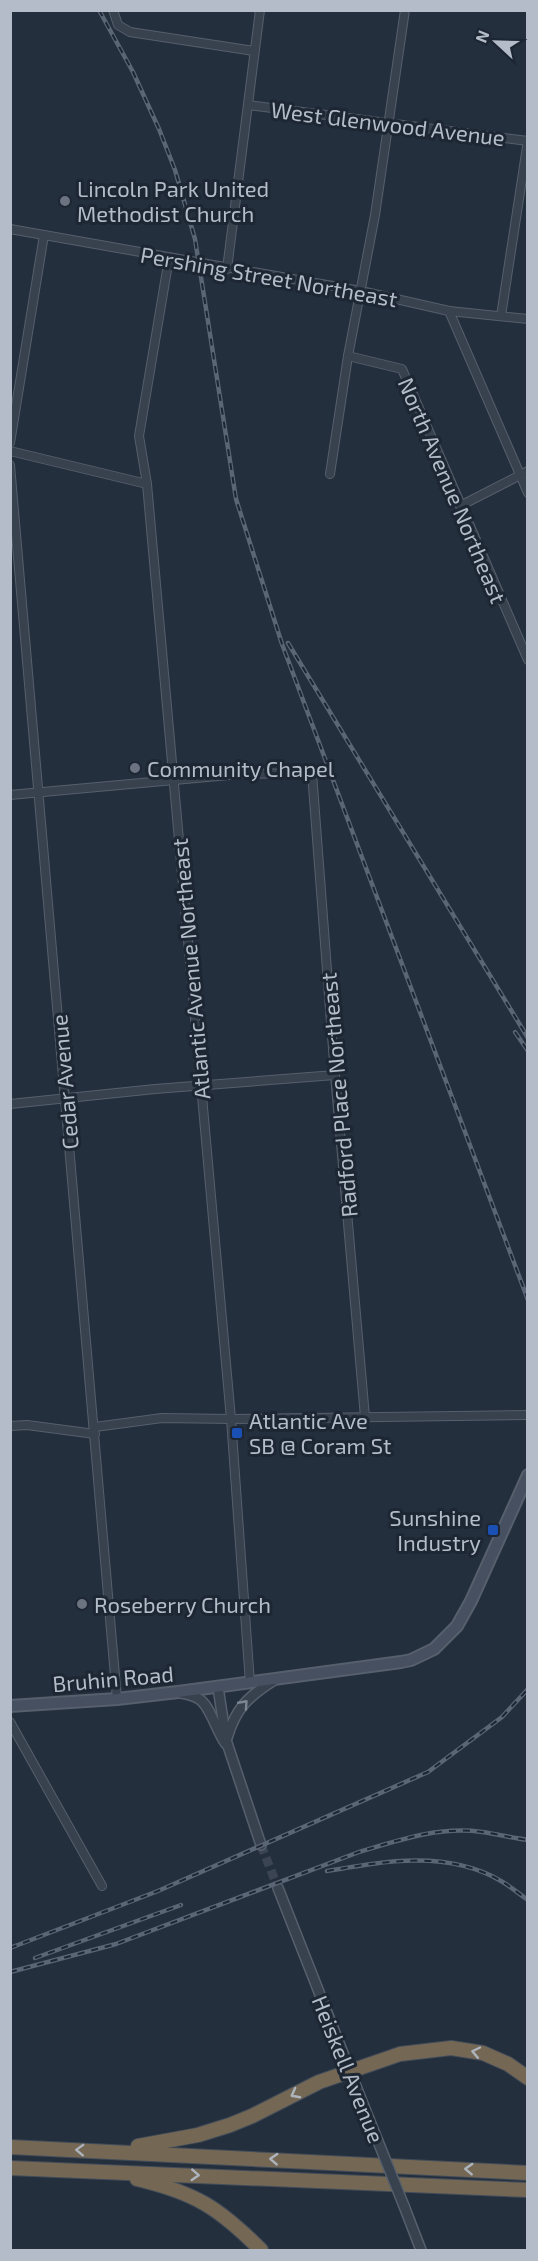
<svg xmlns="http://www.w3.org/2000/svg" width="538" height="2261" viewBox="0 0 538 2261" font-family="'Exo 2',sans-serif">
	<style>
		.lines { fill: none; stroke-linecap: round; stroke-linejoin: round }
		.tertiary-tunnel { stroke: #3a4453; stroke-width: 9; stroke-dasharray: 9 4.5; stroke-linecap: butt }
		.minor-casing { stroke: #565f6c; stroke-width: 10 }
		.tertiary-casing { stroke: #565f6c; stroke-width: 12 }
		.secondary-casing { stroke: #565f6c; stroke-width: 14 }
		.motorway-casing { stroke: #434c59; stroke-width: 16 }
		.minor { stroke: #38414e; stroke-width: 8 }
		.tertiary { stroke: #38414e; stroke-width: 9 }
		.secondary { stroke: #465061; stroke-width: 10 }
		.motorway { stroke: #746855; stroke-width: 14 }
		.rail-casing { stroke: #5a6575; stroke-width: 4.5 }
		.rail { stroke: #1d2633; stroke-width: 2; stroke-dasharray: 7; stroke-linecap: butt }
		.tertiary-bridge-casing { stroke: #565f6c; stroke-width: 12; stroke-linecap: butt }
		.tertiary-bridge { stroke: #38414e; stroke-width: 9 }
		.oneway { stroke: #7c8592 }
		.oneway2 { stroke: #aeb4bd }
		.worship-dot { fill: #6b7280; stroke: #1d2633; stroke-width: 2 }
		.transit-dot { fill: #1a4fb4; stroke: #1d2633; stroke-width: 2 }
		.labels { text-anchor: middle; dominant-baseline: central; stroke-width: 6; stroke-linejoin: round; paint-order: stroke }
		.street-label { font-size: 22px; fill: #b4bcc9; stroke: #1d2633 }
		.poi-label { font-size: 22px; fill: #b4bcc9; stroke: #1d2633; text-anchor: start }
	</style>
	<rect width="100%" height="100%" fill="#242f3e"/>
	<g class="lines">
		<polyline class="tertiary-tunnel" points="261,1845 278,1888"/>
		<defs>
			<g id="minor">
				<polyline points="113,10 118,25 130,32 254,51"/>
				<polyline points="248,105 528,141"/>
				<polyline points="10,229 361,291 449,311 528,319"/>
				<polyline points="169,258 139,436 147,484 231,1419 250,1683"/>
				<polyline points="227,269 260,10"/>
				<polyline points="449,311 528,493"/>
				<polyline points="501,316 528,140"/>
				<polyline points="348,356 402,369 528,660"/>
				<polyline points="10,443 44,235"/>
				<polyline points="10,451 147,484"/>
				<polyline points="10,465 117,1699"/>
				<polyline points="330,474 348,356 375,215 405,10"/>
				<polyline points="460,506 528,471"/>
				<polyline points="10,795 240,774 312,773 335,1075 365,1417"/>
				<polyline points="10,1104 155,1089 335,1075"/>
				<polyline points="10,1426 27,1425 95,1434"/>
				<polyline points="95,1427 162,1418 231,1419 528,1415"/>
				<polyline points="10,1722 102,1886"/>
			</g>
			<g id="tertiary">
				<polyline points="218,1687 226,1740 261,1845"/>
				<path d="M180,1693C186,1694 193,1695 199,1699C210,1705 217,1733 226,1744"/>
				<path d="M227,1738C236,1707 249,1696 276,1679"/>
				<polyline points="278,1888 365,2109"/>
				<polyline points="404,2206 421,2250"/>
			</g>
			<polyline id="secondary" points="10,1706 117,1699 178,1692 401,1662 411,1660 434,1649 457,1626 471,1601 528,1475"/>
			<g id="motorway">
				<polyline points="138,2146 198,2135 230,2125 252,2116 319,2082 400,2054 451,2048 483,2053 508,2064 528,2078"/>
				<polyline points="10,2147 528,2173"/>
				<polyline points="10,2168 528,2190"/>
				<path d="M137,2179C196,2193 219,2208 261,2250"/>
			</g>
		</defs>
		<use href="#minor" class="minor-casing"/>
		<use href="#tertiary" class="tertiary-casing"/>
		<use href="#secondary" class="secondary-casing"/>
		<use href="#motorway" class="motorway-casing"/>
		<use href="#minor" class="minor"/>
		<use href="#tertiary" class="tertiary"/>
		<use href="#secondary" class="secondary"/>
		<use href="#motorway" class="motorway"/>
		<defs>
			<g id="rail">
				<polyline points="99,10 133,72 159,129 175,170 195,239 236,499 282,644 528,1300"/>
				<polyline points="288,643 528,1038"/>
				<polyline points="515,1032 528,1051"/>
				<path d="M327,1871C385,1861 448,1850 501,1881C510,1886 519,1894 528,1900"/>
				<polyline points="10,1948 158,1891 428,1772 502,1717 528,1689"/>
				<polyline points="35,1958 181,1905"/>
				<path d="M10,1972L116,1944L359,1852C399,1840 439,1826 482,1832C497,1834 512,1838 528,1840"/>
			</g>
		</defs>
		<use href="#rail" class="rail-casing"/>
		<use href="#rail" class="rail"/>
		<defs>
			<polyline id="tertiary-bridge" points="365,2109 404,2206"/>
		</defs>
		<use href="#tertiary-bridge" class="tertiary-bridge-casing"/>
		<use href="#tertiary-bridge" class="tertiary-bridge"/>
	</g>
	<defs><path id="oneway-chevron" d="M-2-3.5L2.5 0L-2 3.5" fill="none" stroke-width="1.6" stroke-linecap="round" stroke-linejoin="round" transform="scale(1.5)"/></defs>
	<use class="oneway" href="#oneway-chevron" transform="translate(244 1704) rotate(-48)"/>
	<g class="oneway2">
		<use href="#oneway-chevron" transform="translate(476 2052) rotate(-168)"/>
		<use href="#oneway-chevron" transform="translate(295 2094) rotate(152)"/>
		<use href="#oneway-chevron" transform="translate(80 2150) rotate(-178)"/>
		<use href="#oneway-chevron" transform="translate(274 2159) rotate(-177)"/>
		<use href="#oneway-chevron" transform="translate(469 2169) rotate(-177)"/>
		<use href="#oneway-chevron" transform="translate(195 2175) rotate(3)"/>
	</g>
	<g class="worship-dot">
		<circle cx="65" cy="201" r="6"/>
		<circle cx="135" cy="768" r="6"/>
		<circle cx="82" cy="1604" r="6"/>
	</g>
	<g class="transit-dot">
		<rect x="231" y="1427" width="12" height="12" rx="3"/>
		<rect x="487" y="1524" width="12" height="12" rx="3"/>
	</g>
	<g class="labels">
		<g class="street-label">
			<text transform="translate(388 123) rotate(7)">West Glenwood Avenue</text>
			<text transform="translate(269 276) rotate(10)">Pershing Street Northeast</text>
			<text transform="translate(453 490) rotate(67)">North Avenue Northeast</text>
			<text transform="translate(190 969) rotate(-95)">Atlantic Avenue Northeast</text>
			<text transform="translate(64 1082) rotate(-95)">Cedar Avenue</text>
			<text transform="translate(338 1095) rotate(-95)">Radford Place Northeast</text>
			<text transform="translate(113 1678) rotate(-5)">Bruhin Road</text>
			<text transform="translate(349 2069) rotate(68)">Heiskell Avenue</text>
		</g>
		<g class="poi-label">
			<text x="77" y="188">Lincoln Park United<tspan x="77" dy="25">Methodist Church</tspan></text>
			<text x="147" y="768">Community Chapel</text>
			<text x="249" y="1420">Atlantic Ave<tspan x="249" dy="25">SB @ Coram St</tspan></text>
			<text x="481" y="1517" text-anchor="end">Sunshine<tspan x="481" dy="25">Industry</tspan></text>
			<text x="94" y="1604">Roseberry Church</text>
		</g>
	</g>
	<rect width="538" height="2261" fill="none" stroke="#b4bcc9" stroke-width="24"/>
	<g transform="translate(496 42) rotate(292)" stroke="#1d2633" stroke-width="4.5" paint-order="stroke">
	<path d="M0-4.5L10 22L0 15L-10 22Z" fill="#b4bcc9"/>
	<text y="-9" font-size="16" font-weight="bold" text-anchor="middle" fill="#b4bcc9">N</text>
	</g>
</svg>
